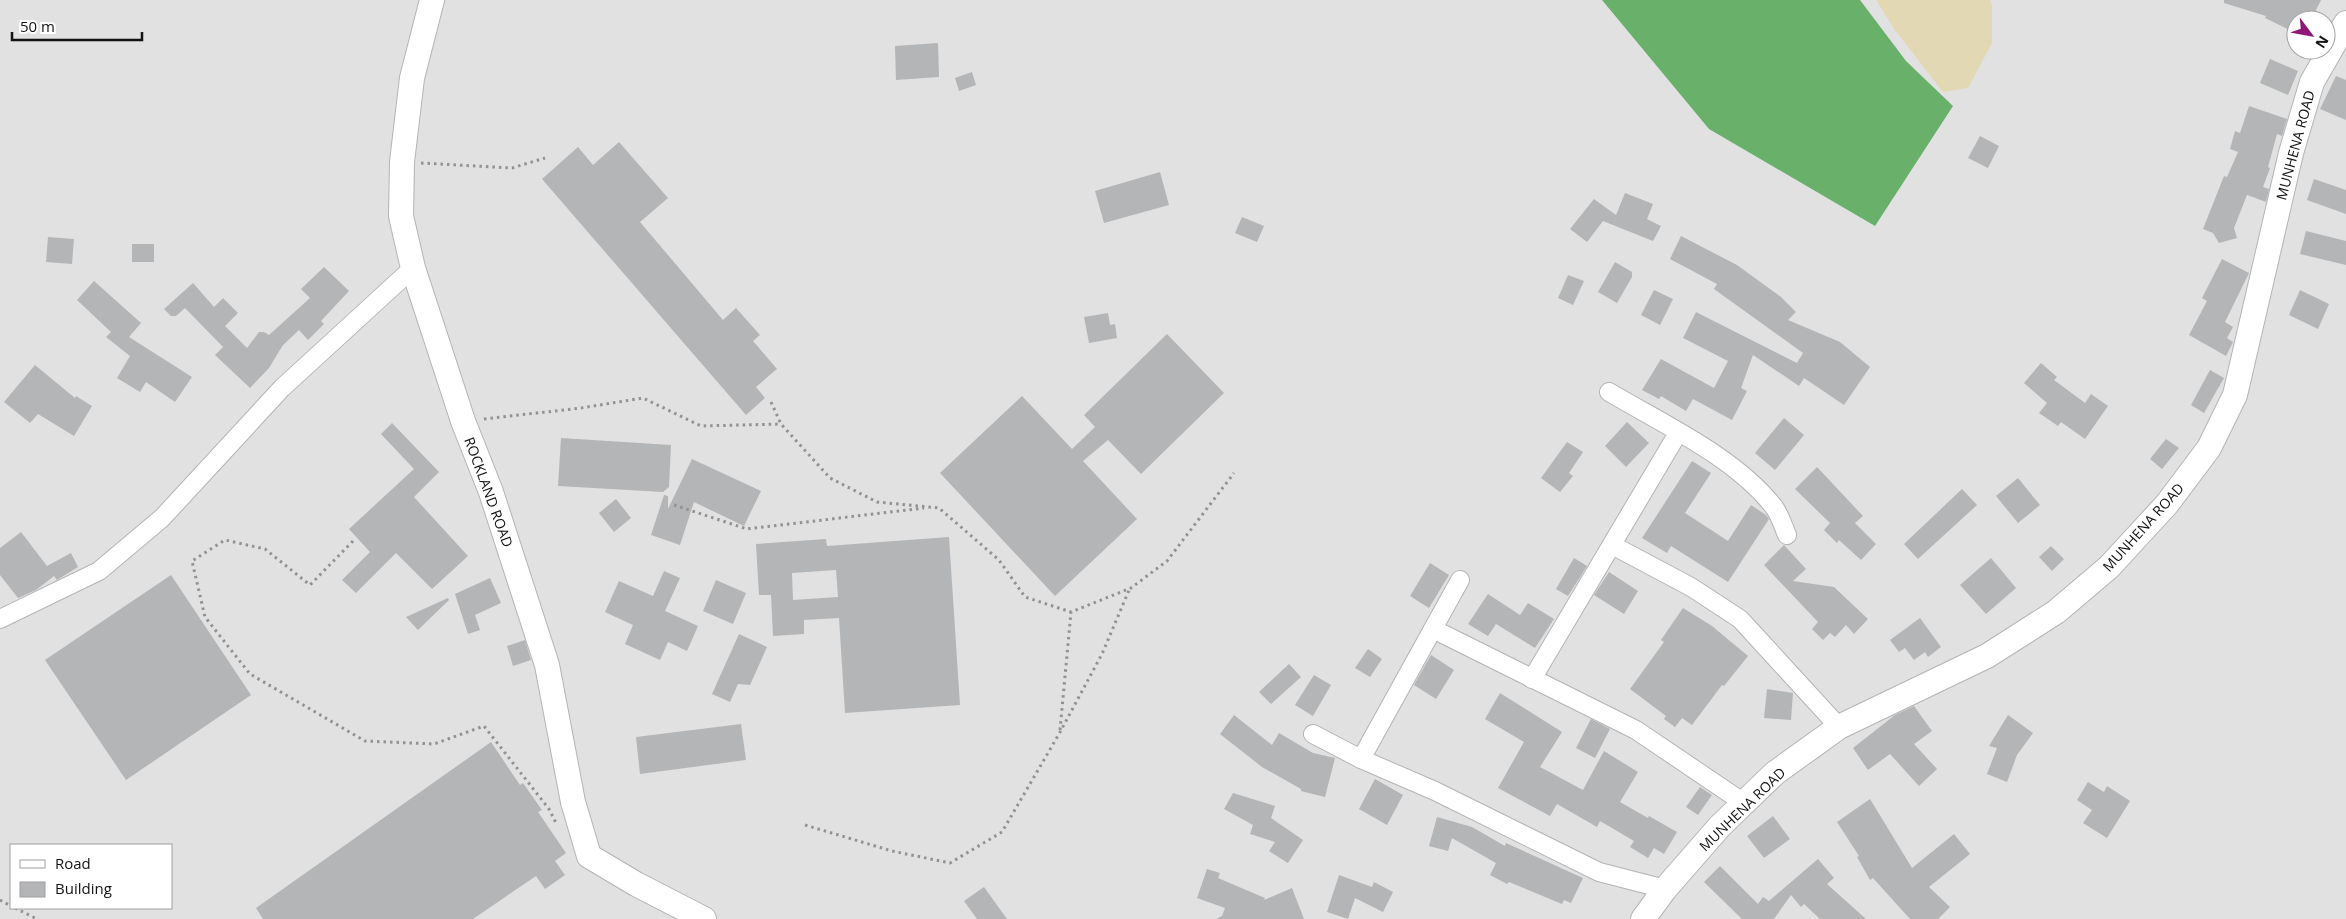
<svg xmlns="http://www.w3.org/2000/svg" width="2346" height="919" viewBox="0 0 2346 919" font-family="'Open Sans',sans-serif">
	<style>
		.forest { fill: #69b06a }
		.sand { fill: #e2d8b3 }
		.building { fill: #b4b5b6; fill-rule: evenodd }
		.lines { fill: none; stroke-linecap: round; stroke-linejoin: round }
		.street-casing { stroke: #b4b4b5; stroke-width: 20 }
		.secondary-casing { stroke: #b4b4b5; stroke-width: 26 }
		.path { stroke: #929293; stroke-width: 3; stroke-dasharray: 2.5 4; stroke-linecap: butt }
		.street { stroke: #fff; stroke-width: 18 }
		.secondary { stroke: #fff; stroke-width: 24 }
		.labels { text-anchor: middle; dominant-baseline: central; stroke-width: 4; stroke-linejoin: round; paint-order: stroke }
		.street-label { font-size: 14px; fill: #121213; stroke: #fff }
	</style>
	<rect width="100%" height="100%" fill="#e1e1e2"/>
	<polygon class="forest" points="1602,0 1860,0 1906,61 1953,106 1875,226 1709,129"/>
	<polygon class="sand" points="1876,0 1990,0 1992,6 1992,43 1968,88 1943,92 1895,30"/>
	<g class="building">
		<polygon points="2224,0 2321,0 2311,20 2296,20 2296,33 2265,18 2266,16 2224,3"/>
		<polygon points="938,43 939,77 896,80 895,46"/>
		<polygon points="2270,59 2298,71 2288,95 2260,83"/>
		<polygon points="972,72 976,85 959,91 955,78"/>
		<polygon points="2336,76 2346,80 2346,120 2320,109"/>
		<polygon points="2249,106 2287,119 2282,136 2277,134 2268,167 2270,168 2263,187 2269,189 2266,202 2247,195 2234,228 2237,238 2219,243 2213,233 2203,229 2224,176 2227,177 2238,152 2230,149 2235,131 2240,133"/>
		<polygon points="1980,136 1999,146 1988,168 1968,158"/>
		<polygon points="619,142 668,198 640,222 723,320 736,308 760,335 753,341 777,369 756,387 765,398 746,415 542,179 578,147 593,165"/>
		<polygon points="1160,172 1169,205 1104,223 1095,191"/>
		<polygon points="2314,179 2346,190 2346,214 2307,200"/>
		<polygon points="1625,193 1653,204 1647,219 1661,226 1653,241 1603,221 1587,242 1570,229 1594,199 1616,215"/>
		<polygon points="1242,217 1264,226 1257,242 1235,233"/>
		<polygon points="2306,231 2346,241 2346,265 2300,254"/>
		<polygon points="1681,236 1737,265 1781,297 1796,312 1788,320 1840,342 1870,367 1844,405 1804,378 1799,386 1753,355 1741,388 1747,391 1732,420 1693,399 1686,411 1661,396 1659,399 1642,390 1661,359 1714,388 1728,361 1683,338 1696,312 1797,363 1803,353 1714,289 1717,284 1670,259"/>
		<polygon points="48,237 74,239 72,264 46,262"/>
		<rect x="132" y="244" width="22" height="18"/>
		<polygon points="2222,259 2249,273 2225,322 2233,327 2227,338 2233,342 2226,356 2189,335 2207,301 2202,298"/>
		<polygon points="1615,262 1632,272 1632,277 1617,303 1598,292"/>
		<polygon points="324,267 349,291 321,321 324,324 308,340 299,330 283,345 269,368 250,388 215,355 223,347 185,308 176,316 171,316 164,309 193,283 214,307 223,298 238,313 225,326 247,348 259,332 264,332 269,335 310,298 301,289"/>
		<polygon points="1568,275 1584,281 1573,305 1558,298"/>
		<polygon points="94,281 141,323 129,337 192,377 175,402 146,382 140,392 117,378 130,356 106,337 111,332 77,300"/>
		<polygon points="1654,290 1673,299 1660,325 1641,315"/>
		<polygon points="2300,290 2329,304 2318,329 2289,315"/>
		<polygon points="1108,313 1110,325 1115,324 1117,338 1089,343 1084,317"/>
		<polygon points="1167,334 1224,393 1141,474 1108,440 1083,461 1137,519 1055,596 940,473 1022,396 1072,449 1095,427 1084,415"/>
		<polygon points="2041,363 2057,377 2054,380 2085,403 2091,394 2108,406 2085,439 2061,422 2058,426 2039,413 2047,403 2024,383"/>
		<polygon points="35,365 75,398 76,396 92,406 74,436 38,414 30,423 4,402"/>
		<polygon points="2210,370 2224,378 2204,413 2191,405"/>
		<polygon points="1784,418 1804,435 1775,470 1755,453"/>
		<polygon points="1627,422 1649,443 1626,467 1605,446"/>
		<polygon points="392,423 439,472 414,497 468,556 432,589 396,553 356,593 342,580 370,552 349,529 414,469 381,434"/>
		<polygon points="561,438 671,445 669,487 663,492 558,486"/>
		<polygon points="2166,439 2179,448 2162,469 2150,459"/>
		<polygon points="1567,442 1583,452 1569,473 1573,476 1560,492 1541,478"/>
		<polygon points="692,459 761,491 744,526 694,502 680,545 651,535 664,495 668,496 668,509"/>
		<polygon points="1692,461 1711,473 1685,513 1728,541 1751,505 1766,515 1769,519 1728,582 1671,546 1667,553 1642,538"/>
		<polygon points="1817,467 1863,516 1855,523 1876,544 1861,560 1839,540 1837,543 1824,530 1830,523 1795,489"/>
		<polygon points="2018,478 2040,505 2018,523 1996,496"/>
		<polygon points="1962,489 1977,505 1918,559 1904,544"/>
		<polygon points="616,499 631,518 614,532 599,513"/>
		<polygon points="21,532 47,566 71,553 78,567 57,580 54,576 36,590 18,598 0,575 0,548"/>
		<path d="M949,537L960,705L845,713L839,618L804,620V634L773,636L771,595H759L756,544L826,539L827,546ZM836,570L838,597L793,600L792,573Z"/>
		<polygon points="1784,545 1806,569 1793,581 1834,587 1868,619 1854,634 1846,625 1835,637 1830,633 1823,640 1812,629 1818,622 1764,565"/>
		<polygon points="2051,546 2064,559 2052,571 2039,557"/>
		<polygon points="1574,558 1587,566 1568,596 1556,589"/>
		<polygon points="1991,558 2016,588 1986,614 1960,585"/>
		<polygon points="1430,563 1449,575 1429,608 1410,596"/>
		<polygon points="664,571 680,578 665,611 698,626 687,651 668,642 660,660 625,644 633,625 605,612 619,581 653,596"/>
		<polygon points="1609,572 1638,591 1624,614 1594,595"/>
		<polygon points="171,575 251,695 126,780 45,660"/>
		<polygon points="490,578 501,603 475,615 480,630 468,634 455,594"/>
		<polygon points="716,580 746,593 733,624 703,611"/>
		<polygon points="1488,594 1520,615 1528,603 1554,619 1535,648 1496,624 1488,636 1468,624"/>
		<polygon points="448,598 449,600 418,630 406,617"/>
		<polygon points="1683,608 1712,626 1748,656 1724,686 1722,685 1692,725 1682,718 1675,727 1664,719 1666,716 1630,689 1664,642 1661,640"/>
		<polygon points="1920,618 1941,647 1928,657 1925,652 1914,660 1905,648 1899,652 1890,640"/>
		<polygon points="739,634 767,647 750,685 738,684 730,702 712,694"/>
		<polygon points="525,640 531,660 513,666 507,646"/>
		<polygon points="1368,649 1382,659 1370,677 1355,668"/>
		<polygon points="1431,655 1454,670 1436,699 1414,685"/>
		<polygon points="1289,664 1301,677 1271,704 1259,692"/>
		<polygon points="1314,675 1331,685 1313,716 1295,705"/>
		<polygon points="1767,689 1793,693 1791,720 1764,718"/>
		<polygon points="1500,693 1562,732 1540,767 1583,790 1604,751 1638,772 1620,802 1648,818 1649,816 1677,832 1664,854 1654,848 1648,858 1630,847 1634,841 1600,821 1597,827 1557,804 1550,816 1498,788 1524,742 1485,719"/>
		<polygon points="1914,706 1932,731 1914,744 1937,769 1919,786 1890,754 1868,770 1853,748 1895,715"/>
		<polygon points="1234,715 1272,745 1279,733 1313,753 1335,758 1325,797 1301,791 1301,789 1262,767 1220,734"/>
		<polygon points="2008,715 2033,733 2017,755 2007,782 1987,774 1997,748 1989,746"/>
		<polygon points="1591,719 1610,729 1595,758 1576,748"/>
		<polygon points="741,724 746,760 640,774 636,737"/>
		<polygon points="491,742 520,785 523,783 542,810 538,812 566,853 555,861 565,875 545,889 536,876 473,919 263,919 256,908"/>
		<polygon points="1375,779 1403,795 1387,825 1359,809"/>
		<polygon points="2088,782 2104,792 2107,786 2130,801 2107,838 2083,823 2092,810 2077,800"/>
		<polygon points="1700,787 1712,795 1698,815 1686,807"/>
		<polygon points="1233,793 1275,806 1271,818 1303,840 1288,863 1269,851 1275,842 1250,834 1253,825 1224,809"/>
		<polygon points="1870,799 1912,868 1954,834 1970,854 1929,887 1950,907 1938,919 1910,919 1873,878 1870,880 1857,857 1859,856 1837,822"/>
		<polygon points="1773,816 1790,839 1764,858 1747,836"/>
		<polygon points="1437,817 1472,827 1505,846 1506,843 1583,878 1571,903 1564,900 1562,904 1509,882 1507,884 1490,875 1496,863 1452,838 1448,851 1429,846"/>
		<polygon points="1818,859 1834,878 1827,884 1866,919 1820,919 1804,904 1801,907 1791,895 1774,919 1742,919 1704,882 1720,866 1758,904 1763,897 1769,901"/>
		<polygon points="1207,869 1220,873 1218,878 1265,898 1264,900 1292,888 1304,919 1216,919 1222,916 1225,908 1197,898"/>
		<polygon points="1339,875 1372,887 1374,882 1393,892 1383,912 1355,898 1348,919 1327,912"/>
		<polygon points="984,887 1007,919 977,919 964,901"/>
	</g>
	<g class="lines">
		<defs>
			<g id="street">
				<path d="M1609,392C1663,424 1735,457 1774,507C1780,515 1783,526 1787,535"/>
				<polyline points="1612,545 1691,587 1740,619 1839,727"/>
				<polyline points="0,619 99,571 162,518 282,388 413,268"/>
				<polyline points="1433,629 1636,730 1744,803"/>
				<polyline points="1532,679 1678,433"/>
				<polyline points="1313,734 1361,759 1435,791 1599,872 1665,889"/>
				<polyline points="1361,759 1460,580"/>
			</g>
			<g id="secondary">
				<polyline points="432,0 412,78 402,162 401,216 413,268 463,421 491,492 547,665 573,802 589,856 636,884 704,919"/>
				<polyline points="1643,919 1665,889 1720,826 1775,773 1839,727 1987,656 2056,612 2109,567 2167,504 2209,448 2235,395 2291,153 2312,82 2346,23"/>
			</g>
		</defs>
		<use href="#street" class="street-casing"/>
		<use href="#secondary" class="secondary-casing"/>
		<g class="path">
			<polyline points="421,163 512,168 545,158"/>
			<polyline points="771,402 781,424 830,478 877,502 939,508 999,560 1025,597 1071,612 1131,588 1167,561 1234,473"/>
			<polyline points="484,419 581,408 643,398 701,426 781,424"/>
			<polyline points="674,505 747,529 924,508"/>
			<polyline points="353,541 310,585 265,549 225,540 192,561 205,617 250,674 365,741 434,744 484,726 549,809 557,825"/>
			<polyline points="1060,730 1071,612"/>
			<polyline points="805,825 892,851 950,863 1002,832 1059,734 1102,654 1130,588"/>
			<polyline points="0,900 11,906"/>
			<polyline points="15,908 37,919"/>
		</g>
		<use href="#street" class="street"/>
		<use href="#secondary" class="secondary"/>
	</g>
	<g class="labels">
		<g class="street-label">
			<text transform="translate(2295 145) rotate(-75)">MUNHENA ROAD</text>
			<text transform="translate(489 492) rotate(70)">ROCKLAND ROAD</text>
			<text transform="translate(2143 527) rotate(-48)">MUNHENA ROAD</text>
			<text transform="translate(1742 809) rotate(-44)">MUNHENA ROAD</text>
		</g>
	</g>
	<rect x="10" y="844" width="162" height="65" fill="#ffffff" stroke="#a0a0a1"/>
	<rect x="20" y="860" width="25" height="8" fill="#ffffff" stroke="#a0a0a1"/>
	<text x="55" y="869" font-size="15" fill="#121213">Road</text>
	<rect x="20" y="882" width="25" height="15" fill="#b4b5b6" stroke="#a0a0a1"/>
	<text x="55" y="894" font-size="15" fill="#121213">Building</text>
	<g transform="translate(2311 35) rotate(122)"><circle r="24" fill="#ffffff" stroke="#a0a0a1"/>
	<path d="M0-4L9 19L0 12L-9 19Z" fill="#911775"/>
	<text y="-8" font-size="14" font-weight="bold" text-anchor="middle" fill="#121213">N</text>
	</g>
	<path d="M12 32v8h130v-8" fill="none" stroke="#121213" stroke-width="2.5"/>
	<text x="20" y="32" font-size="15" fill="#121213" stroke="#ffffff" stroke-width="4" paint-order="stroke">50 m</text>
</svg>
